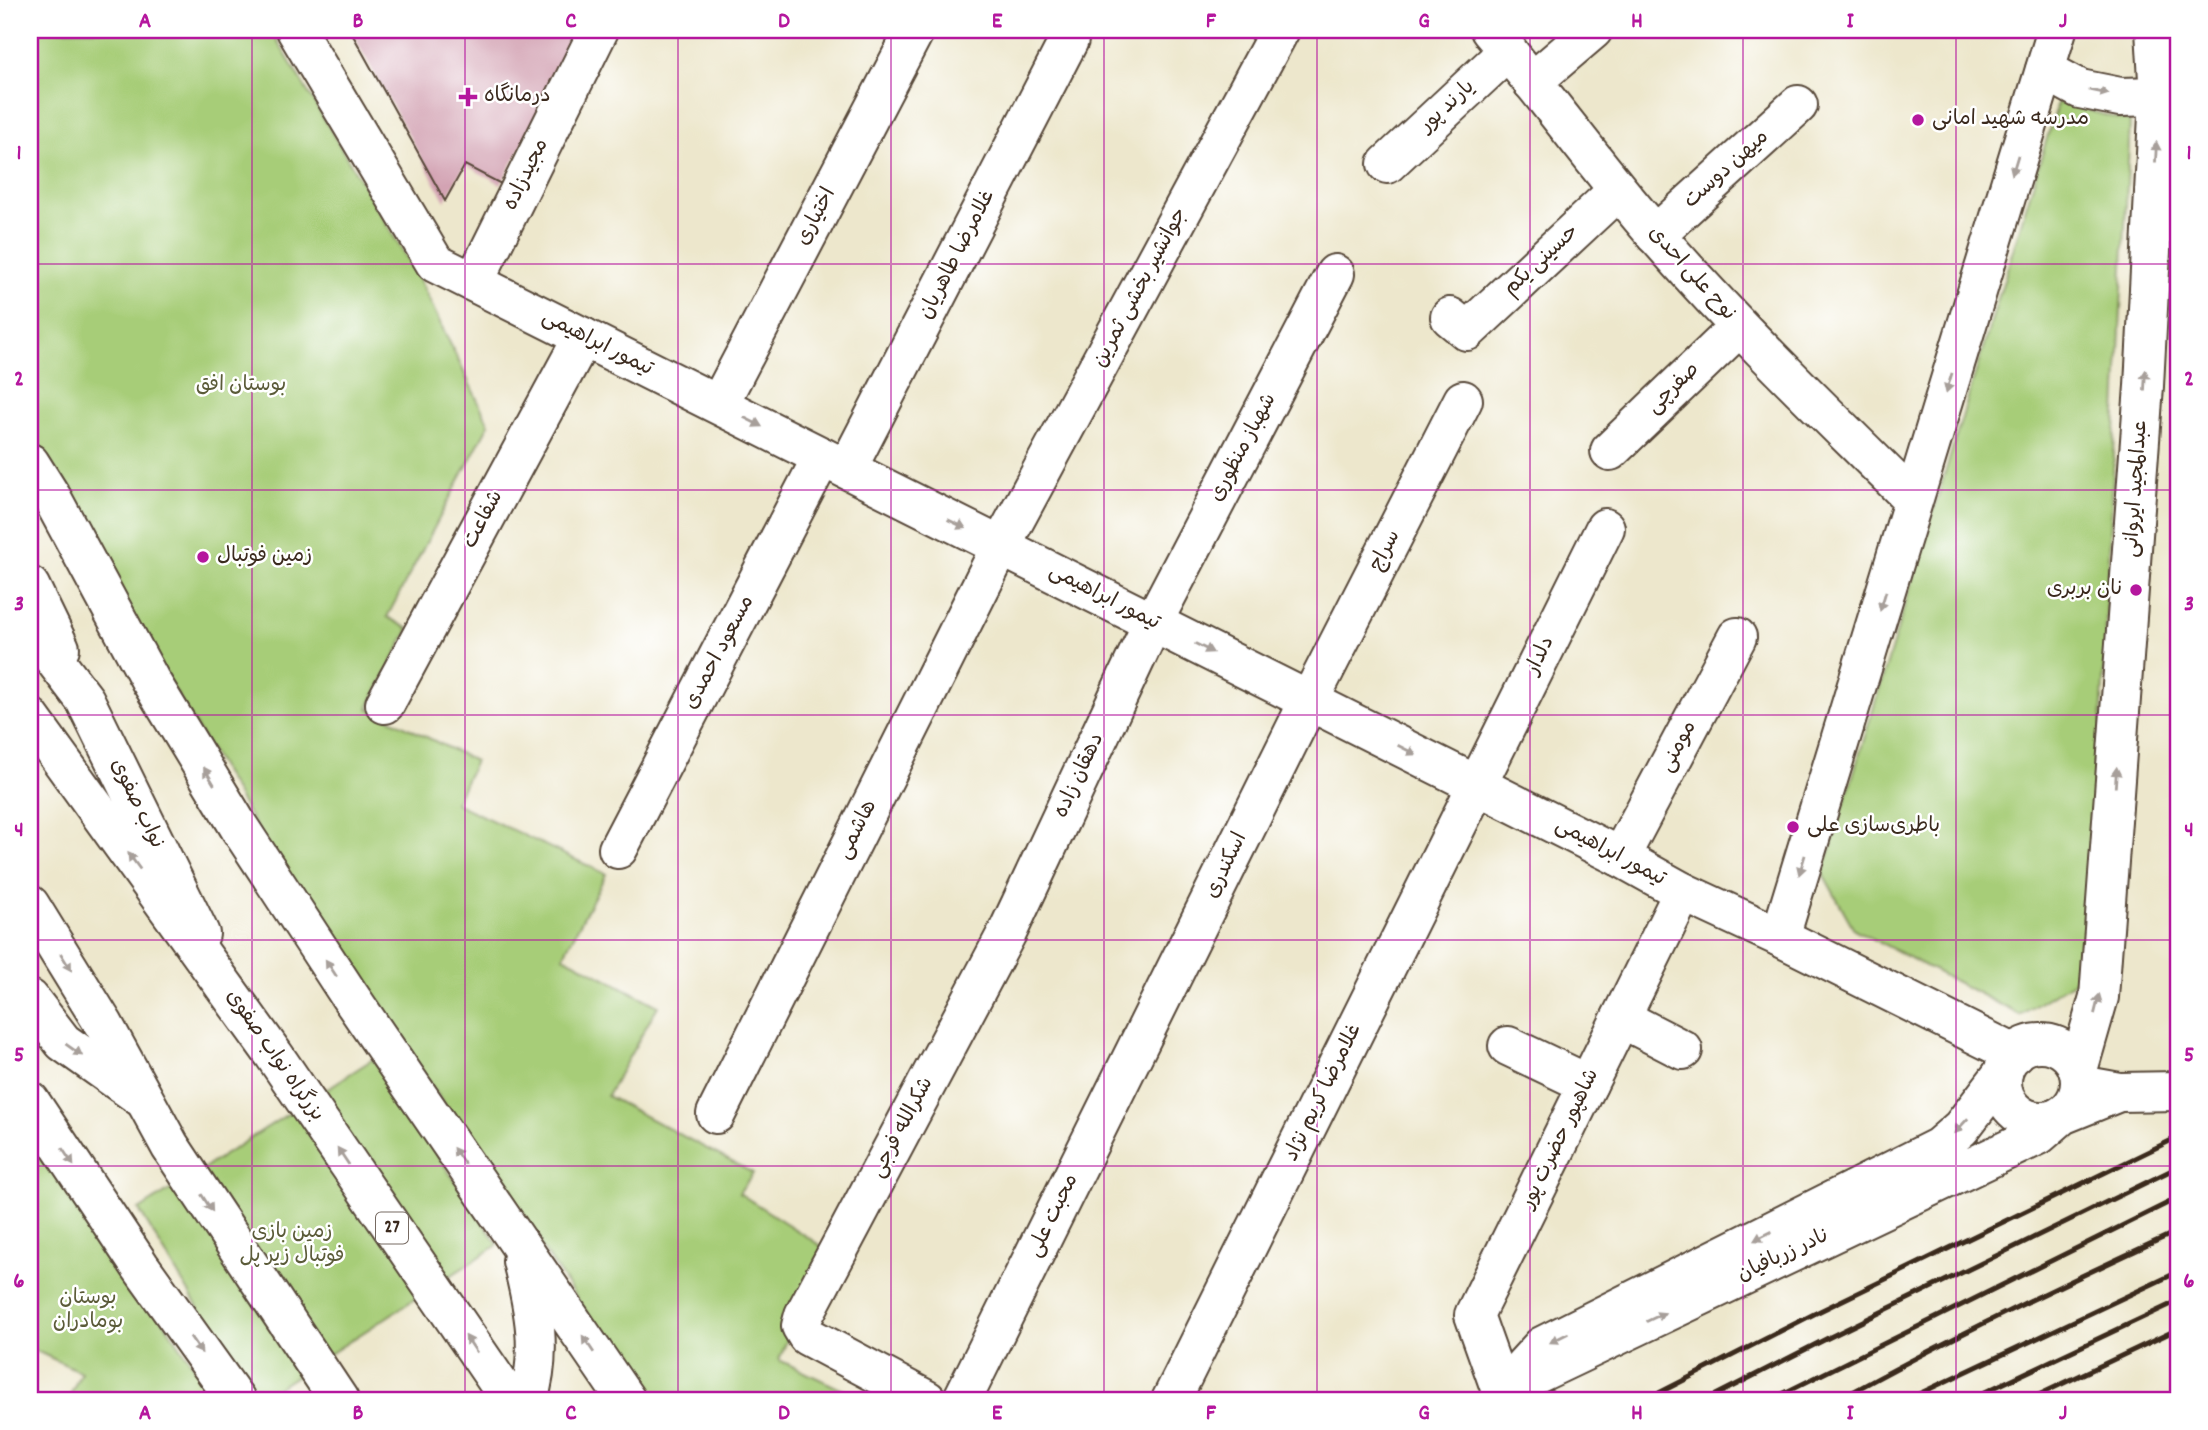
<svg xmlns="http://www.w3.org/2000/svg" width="2208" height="1430" viewBox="0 0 2208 1430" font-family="Dekko,'Playpen Sans Arabic',sans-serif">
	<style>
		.green { fill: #a7cd78; stroke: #717c4b; stroke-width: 2 }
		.building { fill: #d3a3b3 }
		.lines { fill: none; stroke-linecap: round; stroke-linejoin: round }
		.minor-casing { stroke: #564638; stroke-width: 42 }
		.tertiary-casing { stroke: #564638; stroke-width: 42 }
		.primary-casing { stroke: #564638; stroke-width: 42 }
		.trunk-casing { stroke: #564638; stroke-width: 42 }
		.minor { stroke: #fff; stroke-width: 38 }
		.tertiary { stroke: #fff; stroke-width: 38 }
		.primary { stroke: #fff; stroke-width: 38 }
		.trunk { stroke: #fff; stroke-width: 38 }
		.rail { stroke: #3b2a1e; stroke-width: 5 }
		.oneway { fill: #a79f9a }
		.grid { fill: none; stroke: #b5179e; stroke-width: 2; stroke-opacity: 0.55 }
		.poi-dot { fill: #b5179e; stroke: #fff; stroke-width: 2.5 }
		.labels { text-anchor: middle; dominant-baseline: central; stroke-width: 5; stroke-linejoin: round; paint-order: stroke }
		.shield { fill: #fff; stroke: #766a62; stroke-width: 2 }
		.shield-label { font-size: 19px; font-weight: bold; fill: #3b2a1e }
		.poi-label { font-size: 21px; fill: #3b2a1e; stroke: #fff; text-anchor: start }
		.street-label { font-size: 21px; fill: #3b2a1e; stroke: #fff }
		.park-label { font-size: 21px; fill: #5b5b39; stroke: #fff }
		.neatline { fill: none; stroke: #b5179e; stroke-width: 2.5 }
		.grid-label { font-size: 23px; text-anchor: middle; font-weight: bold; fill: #b5179e }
	</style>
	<rect width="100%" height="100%" fill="#fff"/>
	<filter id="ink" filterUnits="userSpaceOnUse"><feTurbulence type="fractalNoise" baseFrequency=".0143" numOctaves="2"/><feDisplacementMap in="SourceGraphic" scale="14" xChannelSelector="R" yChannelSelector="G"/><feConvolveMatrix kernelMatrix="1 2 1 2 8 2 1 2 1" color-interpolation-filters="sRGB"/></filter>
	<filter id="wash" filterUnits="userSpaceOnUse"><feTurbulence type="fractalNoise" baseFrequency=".00686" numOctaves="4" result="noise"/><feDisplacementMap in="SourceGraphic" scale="28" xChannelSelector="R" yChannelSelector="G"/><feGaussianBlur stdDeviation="1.57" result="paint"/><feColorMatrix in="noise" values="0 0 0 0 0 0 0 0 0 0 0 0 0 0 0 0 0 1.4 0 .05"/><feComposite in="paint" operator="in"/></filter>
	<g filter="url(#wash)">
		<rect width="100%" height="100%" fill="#ede7cc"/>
		<g class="green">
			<polygon points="30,30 271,30 419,279 489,424 387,617 409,629 368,708 475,761 455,803 606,874 563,956 658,1006 607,1096 753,1173 739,1193 824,1248 779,1360 864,1400 646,1400 262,837 146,642 30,433"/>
			<polygon points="2058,102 2130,122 2089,972 2020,1015 1854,929 1823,874"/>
			<polygon points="373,1059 498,1245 259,1400 254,1400 139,1210"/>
			<polygon points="30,1126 217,1400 68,1400 81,1372 30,1348"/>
		</g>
		<g id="blocks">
			<polygon class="building" points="350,30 586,30 501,184 465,165 445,201"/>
		</g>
	</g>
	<g filter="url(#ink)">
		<use href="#blocks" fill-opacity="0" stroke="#564638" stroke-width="2"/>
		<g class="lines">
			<defs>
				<g id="minor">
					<path d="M1490,30C1546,96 1597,167 1654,233C1735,327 1825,412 1913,500"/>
					<polyline points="1532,82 1593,30"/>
					<polyline points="1387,164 1508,51"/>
					<polyline points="1655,235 1798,105"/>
					<polyline points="474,282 599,30"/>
					<polyline points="1450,317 1467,331 1617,191"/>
					<polyline points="719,404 915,30"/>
					<polyline points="1610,451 1739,327"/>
					<polyline points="847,469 1069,40"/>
					<polyline points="385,704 583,337"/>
					<polyline points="618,849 822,457"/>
					<polyline points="1620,857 1737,637"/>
					<polyline points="1621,1018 1683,1050"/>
					<polyline points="1508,1046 1588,1084"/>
					<polyline points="2086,1086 2119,1092 2178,1091"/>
					<polyline points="716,1114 1001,546 1280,30"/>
					<polyline points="1501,1391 1474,1315 1683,892"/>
					<polyline points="927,1400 807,1336 801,1326 804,1315 1008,931 1153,622 1335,274"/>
					<polyline points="962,1400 1309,701 1463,400"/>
					<polyline points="1171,1400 1605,528"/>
				</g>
				<g id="tertiary">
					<polyline points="296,30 435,263 1477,785 1620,857 1683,892 1780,937 2015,1054"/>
					<polyline points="2045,70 2080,89 2120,97 2159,96"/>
					<polyline points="30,463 52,498 150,680 239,827 349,995 626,1400"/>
					<polyline points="1780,937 2057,30"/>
					<circle cx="2041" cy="1082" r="39"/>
					<polyline points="2078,1070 2099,997 2144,386 2159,96 2155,30"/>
					<polyline points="2003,1073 1961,1128 1939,1147 1542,1346 1501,1391 2039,1135 2062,1115 2119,1092"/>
					<polyline points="30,1101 140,1266 236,1400"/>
					<path d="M522,1261C534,1308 543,1353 528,1400"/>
				</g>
				<g id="primary">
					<polyline points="30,586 60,648"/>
					<polyline points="30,628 85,700 200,934"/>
					<polyline points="30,999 63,1042 142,1098"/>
				</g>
				<g id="trunk">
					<polyline points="30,717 274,1055 510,1400"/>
					<polyline points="30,905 104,1025 170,1146 339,1400"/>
				</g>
			</defs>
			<use href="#minor" class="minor-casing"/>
			<use href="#tertiary" class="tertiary-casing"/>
			<use href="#primary" class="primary-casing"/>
			<use href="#trunk" class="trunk-casing"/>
			<use href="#minor" class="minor"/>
			<use href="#tertiary" class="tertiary"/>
			<use href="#primary" class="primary"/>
			<use href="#trunk" class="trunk"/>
			<g class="rail">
				<polyline points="1645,1400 1816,1313 2178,1137"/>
				<polyline points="1706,1400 1826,1339 2178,1167"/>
				<polyline points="1770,1400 2178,1198"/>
				<path d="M1838,1400C1949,1338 2063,1284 2178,1231"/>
				<polyline points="1906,1400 2178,1272"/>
				<polyline points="1968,1400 2178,1301"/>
				<polyline points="2028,1400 2178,1329"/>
			</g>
		</g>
		<defs><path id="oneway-solid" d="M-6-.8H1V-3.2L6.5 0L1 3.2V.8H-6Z" transform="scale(1.75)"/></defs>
		<g class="oneway">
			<use href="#oneway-solid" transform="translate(2099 92) rotate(12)"/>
			<use href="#oneway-solid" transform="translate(2156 152) rotate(-87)"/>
			<use href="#oneway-solid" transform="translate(2015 165) rotate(107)"/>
			<use href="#oneway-solid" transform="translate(2145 380) rotate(-87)"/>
			<use href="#oneway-solid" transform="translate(1949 383) rotate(107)"/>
			<use href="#oneway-solid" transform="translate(753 422) rotate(27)"/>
			<use href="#oneway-solid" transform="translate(957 524) rotate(26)"/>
			<use href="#oneway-solid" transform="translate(1883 601) rotate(107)"/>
			<use href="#oneway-solid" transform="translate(1204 648) rotate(27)"/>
			<use href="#oneway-solid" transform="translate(1407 750) rotate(27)"/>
			<use href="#oneway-solid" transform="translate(209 776) rotate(-121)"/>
			<use href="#oneway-solid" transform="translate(2116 777) rotate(-86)"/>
			<use href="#oneway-solid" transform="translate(134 861) rotate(-126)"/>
			<use href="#oneway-solid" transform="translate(1802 865) rotate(107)"/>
			<use href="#oneway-solid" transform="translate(66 962) rotate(58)"/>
			<use href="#oneway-solid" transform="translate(331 968) rotate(-123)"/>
			<use href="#oneway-solid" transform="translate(2097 1004) rotate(-76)"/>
			<use href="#oneway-solid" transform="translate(74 1050) rotate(35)"/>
			<use href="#oneway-solid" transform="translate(1961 1126) rotate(133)"/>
			<use href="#oneway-solid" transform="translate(343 1156) rotate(-124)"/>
			<use href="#oneway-solid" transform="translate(459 1156) rotate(-125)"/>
			<use href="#oneway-solid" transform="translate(68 1157) rotate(56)"/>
			<use href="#oneway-solid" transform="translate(207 1203) rotate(57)"/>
			<use href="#oneway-solid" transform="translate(1763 1236) rotate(153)"/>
			<use href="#oneway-solid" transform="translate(1656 1317) rotate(-25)"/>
			<use href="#oneway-solid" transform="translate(1559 1338) rotate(153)"/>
			<use href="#oneway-solid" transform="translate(471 1344) rotate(-124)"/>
			<use href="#oneway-solid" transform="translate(588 1344) rotate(-124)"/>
			<use href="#oneway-solid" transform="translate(196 1345) rotate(55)"/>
		</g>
	</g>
	<path class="grid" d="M252,30V1400M465,30V1400M678,30V1400M891,30V1400M1104,30V1400M1317,30V1400M1530,30V1400M1743,30V1400M1956,30V1400M30,264H2178M30,490H2178M30,715H2178M30,940H2178M30,1166H2178"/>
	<g class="poi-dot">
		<path d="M464.5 86.5h7v7h7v7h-7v7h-7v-7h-7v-7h7z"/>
		<circle cx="1918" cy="120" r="7"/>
		<circle cx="203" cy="557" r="7"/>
		<circle cx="2136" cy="590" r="7"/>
		<circle cx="1793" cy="827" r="7"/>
	</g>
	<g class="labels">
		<rect class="shield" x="376" y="1212.5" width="32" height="31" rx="5"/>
		<g class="shield-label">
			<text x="392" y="1228">27</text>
		</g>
		<g class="poi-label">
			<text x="484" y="97">درمانگاه</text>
			<text x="1932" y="120">مدرسه شهید امانی</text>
			<text x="217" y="557">زمین فوتبال</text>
			<text x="2122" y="590" text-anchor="end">نان بربری</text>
			<text x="1807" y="827">باطری‌سازی علی</text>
		</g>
		<g class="street-label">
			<text transform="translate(1448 107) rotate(-43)">یارند پور</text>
			<text transform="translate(1727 170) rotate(-42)">میهن دوست</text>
			<text transform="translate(527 175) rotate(-64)">مجیدزاده</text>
			<text transform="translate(817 217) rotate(-62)">اختیاری</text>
			<text transform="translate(958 255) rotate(-63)">غلامرضا طاهریان</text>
			<text transform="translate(1542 261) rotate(-43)">حسینی یکم</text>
			<text transform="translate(1691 274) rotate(48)">نوح علی احدی</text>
			<text transform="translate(1141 288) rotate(-62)">جوانشیر بخشی ثمرین</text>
			<text transform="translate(597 344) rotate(27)">تیمور ابراهیمی</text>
			<text transform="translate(1674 389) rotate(-44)">صفرچی</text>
			<text transform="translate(1244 448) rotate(-62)">شهباز منظوری</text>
			<text transform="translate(2137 489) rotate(-86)">عبدالمجید ایروانی</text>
			<text transform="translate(484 520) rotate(-62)">شفاعت</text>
			<text transform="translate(1386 551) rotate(-63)">سراج</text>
			<text transform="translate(1104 598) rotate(27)">تیمور ابراهیمی</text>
			<text transform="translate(720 653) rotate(-62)">مسعود احمدی</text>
			<text transform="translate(1541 656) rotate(-64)">دلدار</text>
			<text transform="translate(1679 747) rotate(-62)">مومنی</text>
			<text transform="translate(1080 776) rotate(-65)">دهقان زاده</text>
			<text transform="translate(136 804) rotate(64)">نواب صفوی</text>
			<text transform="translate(858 830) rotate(-63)">هاشمی</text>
			<text transform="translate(1610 853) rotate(28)">تیمور ابراهیمی</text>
			<text transform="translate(1227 866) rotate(-64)">اسکندری</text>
			<text transform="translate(274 1056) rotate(55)">بزرگراه نواب صفوی</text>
			<text transform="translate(1324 1093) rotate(-64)">غلامرضا کریم نژاد</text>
			<text transform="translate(903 1128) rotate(-62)">شکرالله فرجی</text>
			<text transform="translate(1561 1139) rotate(-64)">شاهپور حضرت پور</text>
			<text transform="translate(1054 1216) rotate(-64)">محبت علی</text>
			<text transform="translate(1784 1256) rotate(-25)">نادر زربافیان</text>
		</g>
		<g class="park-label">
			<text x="241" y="386">بوستان افق</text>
			<text x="292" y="1233">زمین بازی<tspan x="292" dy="24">فوتبال زیر پل</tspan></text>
			<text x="88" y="1299">بوستان<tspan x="88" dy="24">بومادران</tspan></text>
		</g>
	</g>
	<rect width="2208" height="1430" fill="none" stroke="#fff" stroke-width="77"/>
	<rect x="38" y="38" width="2132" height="1354" class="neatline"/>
	<g class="grid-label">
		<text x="145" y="27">A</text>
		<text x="358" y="27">B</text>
		<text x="571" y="27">C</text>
		<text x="784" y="27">D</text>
		<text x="997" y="27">E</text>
		<text x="1211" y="27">F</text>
		<text x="1424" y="27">G</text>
		<text x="1637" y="27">H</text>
		<text x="1850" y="27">I</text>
		<text x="2063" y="27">J</text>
		<text x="19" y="159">1</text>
		<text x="2189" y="159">1</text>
		<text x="19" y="385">2</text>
		<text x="2189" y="385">2</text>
		<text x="19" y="610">3</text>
		<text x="2189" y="610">3</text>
		<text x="19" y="836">4</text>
		<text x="2189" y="836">4</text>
		<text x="19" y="1061">5</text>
		<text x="2189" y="1061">5</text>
		<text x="19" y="1287">6</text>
		<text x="2189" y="1287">6</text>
		<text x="145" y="1419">A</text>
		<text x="358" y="1419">B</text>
		<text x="571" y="1419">C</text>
		<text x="784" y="1419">D</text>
		<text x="997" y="1419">E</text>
		<text x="1211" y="1419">F</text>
		<text x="1424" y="1419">G</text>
		<text x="1637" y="1419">H</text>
		<text x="1850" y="1419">I</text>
		<text x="2063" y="1419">J</text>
	</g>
</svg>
